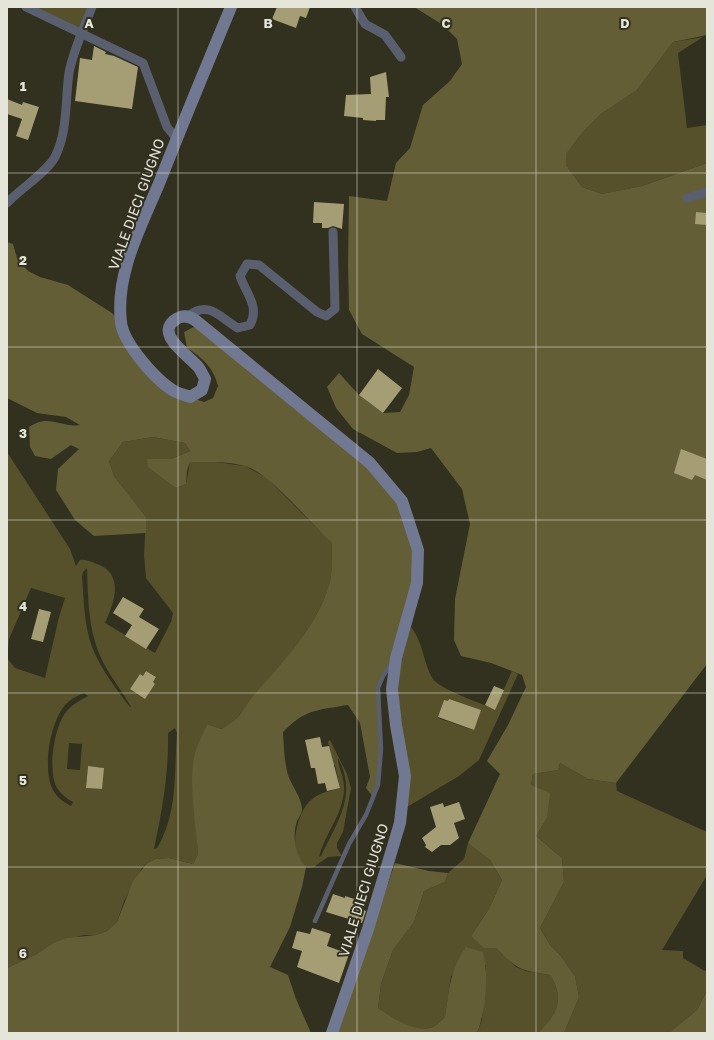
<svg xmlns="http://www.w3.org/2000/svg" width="714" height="1040" viewBox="0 0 714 1040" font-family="'Golos Text',sans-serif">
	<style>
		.green { fill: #56502b; fill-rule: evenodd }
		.forest { fill: #645e37 }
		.building { fill: #a59e75 }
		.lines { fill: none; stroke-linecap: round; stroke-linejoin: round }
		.lane { stroke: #595f6e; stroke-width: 4.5 }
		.street { stroke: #595f6e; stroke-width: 9 }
		.secondary { stroke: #717992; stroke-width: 12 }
		.grid { fill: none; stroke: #e6e5da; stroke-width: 1; stroke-opacity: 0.55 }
		.labels { text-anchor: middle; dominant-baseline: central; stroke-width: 4; stroke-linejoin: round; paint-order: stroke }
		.street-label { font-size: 14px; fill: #e6e5da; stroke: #32301f }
		.grid-label { font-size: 13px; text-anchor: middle; font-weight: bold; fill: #e6e5da; stroke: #32301f; stroke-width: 4; stroke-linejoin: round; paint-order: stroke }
	</style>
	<rect width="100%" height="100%" fill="#32301f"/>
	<g class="green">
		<polygon points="26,7 94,7 82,33"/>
		<polygon points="703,37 678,53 687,128 707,125 707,163 642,186 602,194 582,187 566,165 566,154 583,132 601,114 637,90 673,42"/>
		<path d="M153,437L185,443L190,451L171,459H147L176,488L186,484L190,462H216L245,466L267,478L332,543C331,556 333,573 329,586C311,640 266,680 232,724L221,729L207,724L195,754L193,771L198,854L193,864L169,858L156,859L147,863L142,868L124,901L117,922L107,931L96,935H84L53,943L35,955L7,968V452L70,549L76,566L80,560C87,559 91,562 97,564C125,574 114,603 105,623L155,653L171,622L173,613L146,578L144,555L146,517L114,476L109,461L123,442ZM87,568C88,600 88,632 103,662C111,678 123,692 131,707H130C116,689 101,669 92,647C84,625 84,600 82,577L83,572ZM31,588L65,598L59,617L45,678L15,668L7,658L9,639ZM146,671L156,677L153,682L155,684L145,699L130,689L140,674L143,676ZM84,693L88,696C81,700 72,704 66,712C54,727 48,768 56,786C60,794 66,798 73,802L71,806C64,802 57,798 53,790C42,769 50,721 66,704C71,699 77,696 84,693ZM175,728L177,733C174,772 178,814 157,848L154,849C162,811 169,773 168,733ZM69,743L82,744L80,770L67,769ZM88,766L103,768L102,789L86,788Z"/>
		<path d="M411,627C424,644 423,663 433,679C440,689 482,704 495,709L512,671L518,674L479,760L459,776L407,807L395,706L398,666ZM444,700L479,714L473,730L438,718Z"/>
		<path d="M330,740L347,774L351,788L343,832L337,843V848L342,856L328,857L314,867L308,868C286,859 296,815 309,802C317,793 329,791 340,788L335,765H333L328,742ZM338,758C358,795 337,822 321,856L319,857C325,834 342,816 344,791C345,777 338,768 338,758Z"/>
		<polygon points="560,763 588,779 616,783 617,791 707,832 707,875 662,950 683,951 683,958 705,971 707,969 707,991 697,1010 669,1033 564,1033 579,997 575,976 560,955 550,945 540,928 564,882 562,858 536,836 547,818 531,785 533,774 558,770"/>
		<path d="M468,843L490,860L502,880L489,909L471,936L496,948L516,967L526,971L550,975C566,999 556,1015 538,1033H477L482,1020L486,965L451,976L445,1017C441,1021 435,1027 430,1028C412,1033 392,1017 378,1008L381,984L393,950L414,922L424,891L445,882L448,873L464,859Z"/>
	</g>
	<g class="forest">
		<path d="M414,7H707V35L673,42L637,90L601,114L583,132L566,154V165L582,187L602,194L642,186L707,163V664L616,783L588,779L560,763L558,770L533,774L531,785L550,793L547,818L536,836L562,858L564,882L540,928L550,945L560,955L575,976L579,997L564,1033H538C556,1015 566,999 550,975C519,970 518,970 496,948H484L471,936L489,909L502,880L490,860L468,843L500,774L487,761L508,725L526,687L522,675L491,663L461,656L454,640L455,599L470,524L462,489L431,448L417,452L397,453L353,429L336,408L327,387L339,373L359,395L383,413L400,412L409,395L414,367L362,334L349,310L348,264L349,196L387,201L396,163L410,148L423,105L450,81L462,64L457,39L443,25Z"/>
		<path d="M7,242L13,244L17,258L28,271L40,277L68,285L112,313L121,323L128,343L175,392L204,402L213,398L218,386C213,367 203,358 187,348L184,332L194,327L210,332L370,463L402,501L418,550L396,658L378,688L380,771L373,797L366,788L370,777L360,723L348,705C318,710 305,709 283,732C284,746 284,761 288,775C292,787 301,796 302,809C302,813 299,817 297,821C292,836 295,855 306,867L302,887L290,927L270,967L288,975L296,999L311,1033H7V968L35,955L53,943L67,938L96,935L107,931L117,922L133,881L147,863L156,859L169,858L193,864L198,854C196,826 188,778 195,753C198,743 203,734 207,724L221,729C239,721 242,710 254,695C283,662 316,628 329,585C333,573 331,556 332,543C310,523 271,474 245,466C228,461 208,462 190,462L187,471L186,484L176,488L148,467L147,459H171L190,451L185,443L153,437L123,442L109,461L114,476L146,517V533L94,536L75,520L56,490L58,469L79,449L71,445L51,459L35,456L30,447L29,427C49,413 61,428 80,425L66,417L37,413L7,398Z"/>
		<path d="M395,863L429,871L448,873L445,882L424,891L414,922L393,950L381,984L378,1008C392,1017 412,1032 430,1028C435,1027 441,1021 445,1017C449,990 450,970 466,947L483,952C489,976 486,1010 477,1033H338Z"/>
		<polygon points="707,991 707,1031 705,1033 669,1033 697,1010"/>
	</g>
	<g class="building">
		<polygon points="277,7 310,7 306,18 300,16 296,28 272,19"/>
		<polygon points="94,46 106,52 105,54 114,56 138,67 132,109 75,101 80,58 92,60"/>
		<polygon points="386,72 389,97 386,97 385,120 376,120 376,121 363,120 363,118 344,116 346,95 371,94 370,77"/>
		<polygon points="7,99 22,105 23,102 39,107 28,140 16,136 22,119 7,114"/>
		<polygon points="314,202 344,204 342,229 333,226 328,228 322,228 322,223 313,223"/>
		<polygon points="696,212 707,213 707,225 695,224"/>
		<polygon points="378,369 402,388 383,413 359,395"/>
		<polygon points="681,449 707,459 707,480 695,475 692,480 674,473"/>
		<polygon points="123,597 144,609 139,617 159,629 146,649 125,636 132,625 113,613"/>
		<polygon points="39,609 51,612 43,642 31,639"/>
		<polygon points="146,671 156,677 153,682 155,684 145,699 130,689 140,674 143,676"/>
		<polygon points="494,686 504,690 495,710 485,705"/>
		<polygon points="449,699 481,710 474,730 438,717 444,700 448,701"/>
		<polygon points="320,737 322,747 329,746 340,788 327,791 325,783 318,784 315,768 311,768 305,740"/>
		<polygon points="88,766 104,768 102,789 86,788"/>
		<polygon points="459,802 465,819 454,823 459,838 450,845 441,845 432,852 425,847 426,845 422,838 436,827 430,807 443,803 444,807"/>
		<polygon points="333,894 345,898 345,896 364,902 361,909 366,911 362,923 326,912"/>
		<polygon points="312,928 331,934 327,946 349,954 339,983 297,967 302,951 292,948 297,931 310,934"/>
	</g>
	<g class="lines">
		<polyline class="lane" points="315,921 349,844 366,815 378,785 381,749 378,688 383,676 391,664"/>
		<g class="street">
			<polyline points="26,7 143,63 167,127 176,138"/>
			<polyline points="355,7 365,24 385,35 401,57"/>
			<polyline points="687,198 707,192"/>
			<path d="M7,203C20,189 46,173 55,157C68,131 65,101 69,73C73,51 84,28 92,7"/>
			<path d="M188,316C209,300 219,317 238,328L250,325C260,306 246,294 240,276L247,264L259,265L317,312L326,316L335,309L333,232"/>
		</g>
		<path class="secondary" d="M231,7C207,65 183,122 160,181C142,225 115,273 121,322C123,343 157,382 176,392C180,394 185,395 190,397L202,390L205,379C203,375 201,371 199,368C190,356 151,333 178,318C184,315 189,316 195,320L370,463L402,501L418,550L417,583L396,658L392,689L396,725L405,776L400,823L368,929L332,1033"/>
	</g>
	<path class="grid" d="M178,7V1033M357,7V1033M536,7V1033M7,173H707M7,347H707M7,520H707M7,693H707M7,867H707"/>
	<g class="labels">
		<g class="street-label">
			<text transform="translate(136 204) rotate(-70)">VIALE DIECI GIUGNO</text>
			<text transform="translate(363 890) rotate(-73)">VIALE DIECI GIUGNO</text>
		</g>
	</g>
	<g class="grid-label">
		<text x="89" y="28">A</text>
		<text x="268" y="28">B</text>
		<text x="446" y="28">C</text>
		<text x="625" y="28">D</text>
		<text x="23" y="91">1</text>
		<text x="23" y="265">2</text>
		<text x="23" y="438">3</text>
		<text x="23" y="611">4</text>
		<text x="23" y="785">5</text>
		<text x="23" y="958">6</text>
	</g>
	<rect width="714" height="1040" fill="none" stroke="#e6e5da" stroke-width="16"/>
</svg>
